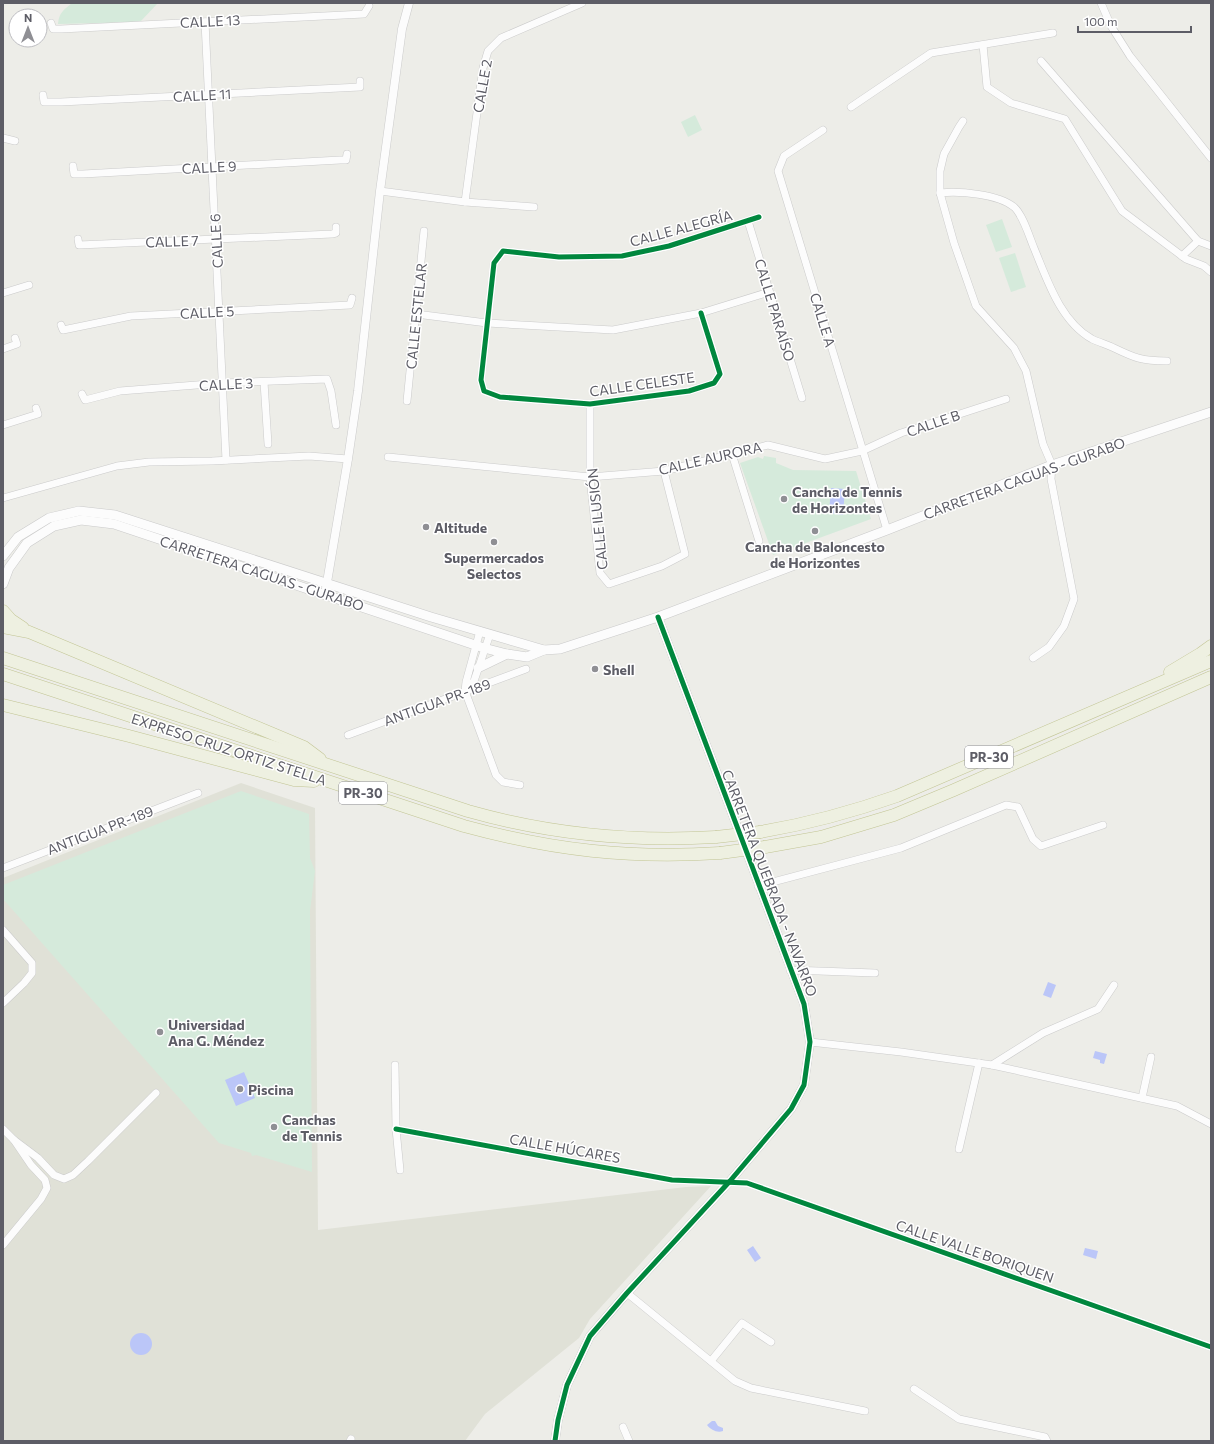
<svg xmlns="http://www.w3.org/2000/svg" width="1214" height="1444" viewBox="0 0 1214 1444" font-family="Commissioner,sans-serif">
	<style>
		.education { fill: #e0e1d7 }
		.green { fill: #d5eadb }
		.water { fill: #bbc6f8 }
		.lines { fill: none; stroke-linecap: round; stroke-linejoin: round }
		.minor-casing { stroke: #cbcbcb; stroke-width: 8 }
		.tertiary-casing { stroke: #cbcbcb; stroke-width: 9 }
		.secondary-casing { stroke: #cacaca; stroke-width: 10 }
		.motorway-casing { stroke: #c2c594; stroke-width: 13 }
		.minor { stroke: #fcfcfc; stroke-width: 7 }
		.tertiary { stroke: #fcfcfc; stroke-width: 8 }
		.secondary { stroke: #fcfcfc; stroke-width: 9 }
		.motorway { stroke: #eef0e1; stroke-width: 12 }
		.motorway-bridge-casing { stroke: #c2c594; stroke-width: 13; stroke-linecap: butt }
		.motorway-bridge { stroke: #eef0e1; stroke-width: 12 }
		.cycleway-casing { stroke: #fff; stroke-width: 8 }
		.cycleway { stroke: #00873e; stroke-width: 5 }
		.poi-dot { fill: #8f8f94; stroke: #fff; stroke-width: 1.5 }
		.labels { text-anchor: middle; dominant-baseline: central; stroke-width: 3; stroke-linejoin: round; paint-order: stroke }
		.shield { fill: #fff; stroke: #8e8e94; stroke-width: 1 }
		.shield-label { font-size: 13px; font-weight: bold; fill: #5d5d66 }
		.street-label { font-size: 14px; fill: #5d5d66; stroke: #fff }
		.poi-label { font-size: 14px; font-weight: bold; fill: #5d5d66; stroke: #fff; text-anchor: start }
	</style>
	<rect width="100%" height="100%" fill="#edede8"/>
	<polygon class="education" points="241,783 315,808 318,1230 686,1187 711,1186 590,1319 579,1338 485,1414 465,1441 3,1441 3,878"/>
	<g class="green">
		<path d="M72,3H158L140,22L58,24C59,12 64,10 72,3Z"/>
		<polygon points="695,115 702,130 688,137 681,122"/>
		<polygon points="1002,219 1012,247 996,252 986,225"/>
		<polygon points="1015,253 1026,287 1011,292 999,258"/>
		<polygon points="764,456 776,458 776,463 793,470 856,471 871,519 773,555 740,463 758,457 763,459"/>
		<polygon points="241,791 309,814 310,858 315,871 310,911 312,1172 256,1155 252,1156 251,1153 219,1143 3,899 3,885"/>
	</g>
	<g class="water">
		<polygon points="831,488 845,489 843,515 829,513"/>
		<polygon points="1048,982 1056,985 1051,998 1043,995"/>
		<polygon points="1095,1051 1107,1054 1104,1064 1100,1063 1100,1060 1093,1058"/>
		<polygon points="244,1072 255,1098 236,1106 225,1080"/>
		<polygon points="753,1246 761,1258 755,1262 747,1250"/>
		<polygon points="1085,1248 1098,1251 1096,1259 1083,1255"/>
		<circle cx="141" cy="1344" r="11"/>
		<path d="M712,1421H715L718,1426L723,1428V1431C717,1433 711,1430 707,1425Z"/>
	</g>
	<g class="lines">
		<defs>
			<g id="minor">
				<polyline points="1101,3 1111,26 1130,56 1211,158"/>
				<polyline points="205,22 226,460"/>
				<polyline points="51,23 53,29 61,29 364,14 369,6"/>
				<polyline points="983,45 987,87 1011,103 1065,119 1122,211 1186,259 1204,266 1211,272"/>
				<polyline points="1041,61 1198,241 1211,246"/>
				<polyline points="43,95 44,102 61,102 360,87 360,81"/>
				<polyline points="851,107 931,53 1053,33"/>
				<polyline points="963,121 959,127 944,154 940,171 940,193 954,243 976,306 1014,348 1026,371 1043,444 1052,465 1051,479 1074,599 1064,626 1049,647 1033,658"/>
				<polyline points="823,130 784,156 778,171 887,530"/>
				<polyline points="3,138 15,141"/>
				<polyline points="73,166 74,174 83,174 340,160 346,160 347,154"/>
				<polyline points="380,191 465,202 534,207"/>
				<path d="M940,193C960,191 998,194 1014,207C1023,215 1029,236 1034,248C1047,279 1060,321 1092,339C1098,342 1105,344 1112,347C1135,358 1141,361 1167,361"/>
				<polyline points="465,202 483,68 488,51 501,38 582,3"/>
				<polyline points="748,221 802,398"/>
				<polyline points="78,239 79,245 332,234 336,233 336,227"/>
				<polyline points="1182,256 1198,241"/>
				<polyline points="3,293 29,285"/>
				<polyline points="701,313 720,374 714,383 689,391 590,404 500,397 484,391 481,380 494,263 503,251 559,257 622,256 669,246 759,217"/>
				<polyline points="416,314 487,323 613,330 701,313 769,292"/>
				<polyline points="61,325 63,330 131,316 350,305 352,298"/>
				<polyline points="3,349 17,344 15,338"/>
				<polyline points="264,382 268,444"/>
				<polyline points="82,394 85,400 120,391 222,383 327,379 331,391 336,425"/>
				<polyline points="407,401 424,231"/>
				<polyline points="590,404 590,477 600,573 609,584 662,566 685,554 664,471"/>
				<polyline points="3,425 38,414 36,408"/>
				<polyline points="732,454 759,541"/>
				<polyline points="388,457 590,477 664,471 768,445 825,459 862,451 901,433 1006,399"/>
				<polyline points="3,498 117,466 149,462 212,461 309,456 348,459"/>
				<polyline points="480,631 466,682 465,691 474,681 490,634"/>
				<polyline points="465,691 496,775 503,782 520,785"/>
				<polyline points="348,735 526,669"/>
				<polyline points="3,868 198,793"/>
				<polyline points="758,886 901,848 1006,805 1018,807 1033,839 1041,846 1103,825"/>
				<polyline points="3,930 32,963 32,973 24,983 3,1003"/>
				<polyline points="790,970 875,973"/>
				<polyline points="810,1042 901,1052 992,1065 1177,1106 1211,1124"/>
				<polyline points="395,1065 396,1129 400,1170"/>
				<polyline points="992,1065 1043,1033 1098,1009 1114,985"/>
				<polyline points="1142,1098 1151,1057"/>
				<polyline points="3,1129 14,1140 31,1165 45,1180 47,1188 41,1199 3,1245"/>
				<polyline points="396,1129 672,1180 747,1183 1211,1347"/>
				<polyline points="14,1140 38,1158 54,1175 64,1179 73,1175 88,1161 156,1093"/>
				<polyline points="959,1149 979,1063"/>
				<polyline points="627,1293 735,1381 751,1388 865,1411"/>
				<polyline points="711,1361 742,1323 771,1342"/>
				<polyline points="914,1389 959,1419 1045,1437 1047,1441"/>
				<polyline points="623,1427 629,1441"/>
				<polyline points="350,1441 351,1439"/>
			</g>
			<g id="tertiary">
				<polyline points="325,594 348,459 358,391 380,191 402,29 409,3"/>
				<polyline points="555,1441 558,1420 567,1385 590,1336 627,1293 730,1181 791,1109 804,1085 810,1042 804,1004 658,617"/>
			</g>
			<g id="secondary">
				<polyline points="3,556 18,537 49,518 79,511 115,515 431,617 544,650"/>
				<polyline points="3,584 9,568 27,543 54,526 81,520 114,524 484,648 507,654 527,657 544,650 560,649 658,617 887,530 1052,465 1211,412"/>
				<polyline points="478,668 507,654"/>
			</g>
			<g id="motorway">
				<polyline points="3,611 11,620 23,628"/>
				<polyline points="3,627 29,632 304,747 320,759"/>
				<path d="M3,658L468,811C549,834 632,842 716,837"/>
				<polyline points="1170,672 1200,654 1211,646"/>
				<path d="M3,674L464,826C552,850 630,859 720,853"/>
				<polyline points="3,705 129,736 294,780 314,781"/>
				<path d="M760,832C807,824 852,812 897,796L1211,661"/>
				<polyline points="765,847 821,837 894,815 954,790 1211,677"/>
			</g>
		</defs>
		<use href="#minor" class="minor-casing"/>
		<use href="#tertiary" class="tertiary-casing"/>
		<use href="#secondary" class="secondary-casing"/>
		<use href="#motorway" class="motorway-casing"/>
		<use href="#minor" class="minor"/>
		<use href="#tertiary" class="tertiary"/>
		<use href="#secondary" class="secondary"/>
		<use href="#motorway" class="motorway"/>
		<defs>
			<g id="motorway-bridge">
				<polyline points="716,837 760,832"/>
				<polyline points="720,853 765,847"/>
			</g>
		</defs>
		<use href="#motorway-bridge" class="motorway-bridge-casing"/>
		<use href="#motorway-bridge" class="motorway-bridge"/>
		<defs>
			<g id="cycleway">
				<polyline points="701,313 720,374 714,383 689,391 590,404 500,397 484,391 481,380 494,263 503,251 559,257 622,256 669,246 759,217"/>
				<polyline points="396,1129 672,1180 747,1183 1211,1347"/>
				<polyline points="555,1441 558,1420 567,1385 590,1336 627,1293 730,1181 791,1109 804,1085 810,1042 804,1004 658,617"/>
			</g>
		</defs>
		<use href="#cycleway" class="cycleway-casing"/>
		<use href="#cycleway" class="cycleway"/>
	</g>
	<g class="poi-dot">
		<circle cx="784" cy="499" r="4"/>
		<circle cx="426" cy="527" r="4"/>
		<circle cx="815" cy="531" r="4"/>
		<circle cx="494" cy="542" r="4"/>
		<circle cx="595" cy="669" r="4"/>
		<circle cx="160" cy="1032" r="4"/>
		<circle cx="240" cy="1089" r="4"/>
		<circle cx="274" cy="1127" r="4"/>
	</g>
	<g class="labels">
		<g class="shield">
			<rect x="965" y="746" width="48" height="22" rx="3"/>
			<rect x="339" y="782" width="48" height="22" rx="3"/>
		</g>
		<g class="shield-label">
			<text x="989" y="757">PR-30</text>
			<text x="363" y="793">PR-30</text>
		</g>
		<g class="street-label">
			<text transform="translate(210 21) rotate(-3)">CALLE 13</text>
			<text transform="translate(482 86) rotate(-80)">CALLE 2</text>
			<text transform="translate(202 95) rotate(-3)">CALLE 11</text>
			<text transform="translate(209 167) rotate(-3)">CALLE 9</text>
			<text transform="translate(681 228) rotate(-15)">CALLE ALEGRÍA</text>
			<text transform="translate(172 241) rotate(-2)">CALLE 7</text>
			<text transform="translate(216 241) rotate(-93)">CALLE 6</text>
			<text transform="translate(775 310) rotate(73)">CALLE PARAÍSO</text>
			<text transform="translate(207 312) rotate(-3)">CALLE 5</text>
			<text transform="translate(416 316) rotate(-84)">CALLE ESTELAR</text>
			<text transform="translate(823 320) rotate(73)">CALLE A</text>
			<text transform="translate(226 384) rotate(-3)">CALLE 3</text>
			<text transform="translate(642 384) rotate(-8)">CALLE CELESTE</text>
			<text transform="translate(933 423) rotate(-19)">CALLE B</text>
			<text transform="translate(710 458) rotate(-13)">CALLE AURORA</text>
			<text transform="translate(1024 478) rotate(-20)">CARRETERA CAGUAS - GURABO</text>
			<text transform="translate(597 519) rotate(-96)">CALLE ILUSIÓN</text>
			<text transform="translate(262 573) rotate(18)">CARRETERA CAGUAS - GURABO</text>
			<text transform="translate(437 702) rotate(-20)">ANTIGUA PR-189</text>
			<text transform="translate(229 749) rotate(18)">EXPRESO CRUZ ORTIZ STELLA</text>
			<text transform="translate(100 830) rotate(-21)">ANTIGUA PR-189</text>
			<text transform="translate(770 883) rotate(69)">CARRETERA QUEBRADA - NAVARRO</text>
			<text transform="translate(565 1148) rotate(10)">CALLE HÚCARES</text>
			<text transform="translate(975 1251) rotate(19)">CALLE VALLE BORIQUEN</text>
		</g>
		<g class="poi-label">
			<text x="792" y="491">Cancha de Tennis<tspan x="792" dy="16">de Horizontes</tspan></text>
			<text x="434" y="527">Altitude</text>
			<text x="815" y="546" text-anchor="middle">Cancha de Baloncesto<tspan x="815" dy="16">de Horizontes</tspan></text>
			<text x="494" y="557" text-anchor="middle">Supermercados<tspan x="494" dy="16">Selectos</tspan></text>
			<text x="603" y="669">Shell</text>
			<text x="168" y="1024">Universidad<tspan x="168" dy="16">Ana G. Méndez</tspan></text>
			<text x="248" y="1089">Piscina</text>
			<text x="282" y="1119">Canchas<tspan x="282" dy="16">de Tennis</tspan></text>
		</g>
	</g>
	<rect width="1214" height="1444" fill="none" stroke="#5d5d66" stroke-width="8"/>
	<g transform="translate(28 28)"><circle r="19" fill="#ffffff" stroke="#bebec2"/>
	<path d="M0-3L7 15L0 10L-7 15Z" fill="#8f8f94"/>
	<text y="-6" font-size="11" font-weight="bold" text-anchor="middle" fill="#5d5d66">N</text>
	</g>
	<path d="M1078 26v6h113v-6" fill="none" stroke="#5d5d66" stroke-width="2"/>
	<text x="1084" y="26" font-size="12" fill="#5d5d66" stroke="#ffffff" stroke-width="3" paint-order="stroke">100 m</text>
</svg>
